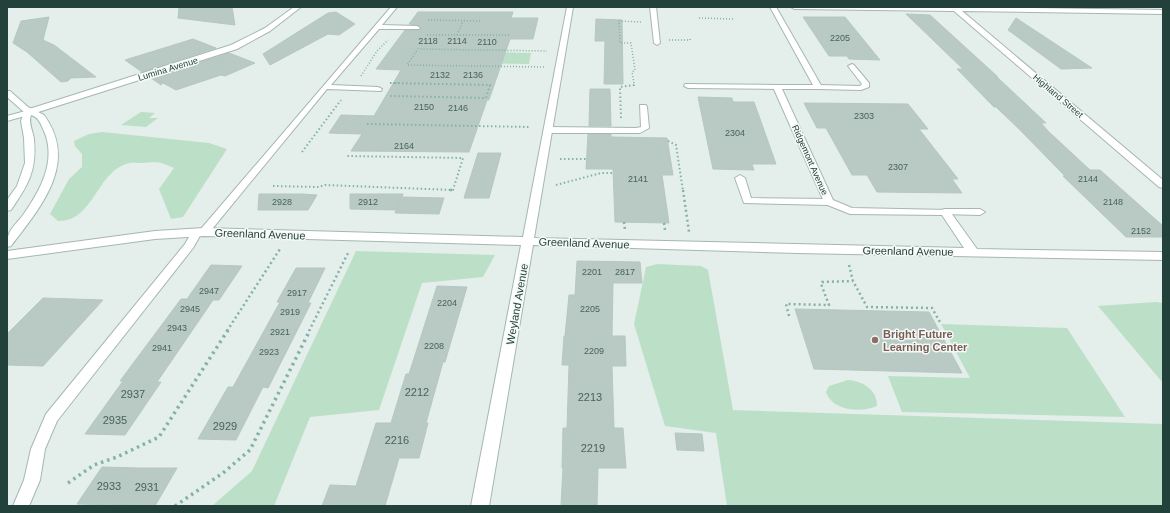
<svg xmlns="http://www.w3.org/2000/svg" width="1170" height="513" viewBox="0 0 1170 513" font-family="Arial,sans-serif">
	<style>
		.green { fill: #bce0c7 }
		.building { fill: #b9c9c3; stroke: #b6c8c1 }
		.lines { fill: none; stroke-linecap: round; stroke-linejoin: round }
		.lane-casing { stroke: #a6b7b2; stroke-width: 2 }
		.street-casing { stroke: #a6b7b2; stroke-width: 2 }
		.secondary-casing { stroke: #a2bab3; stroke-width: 2 }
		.path-far3 { stroke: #83b3a6; stroke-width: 1.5; stroke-dasharray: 1 2; stroke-linecap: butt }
		.path-far2 { stroke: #83b3a6; stroke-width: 2; stroke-dasharray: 1.5 2.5; stroke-linecap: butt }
		.path-far1 { stroke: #83b3a6; stroke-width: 2.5; stroke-dasharray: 2 3; stroke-linecap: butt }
		.path { stroke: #83b3a6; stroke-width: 3.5; stroke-dasharray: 2.5 4; stroke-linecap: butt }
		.lane { fill: #fff; fill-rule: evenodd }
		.street { fill: #fff; fill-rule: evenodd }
		.secondary { fill: #fff; fill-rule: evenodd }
		.education-dot { fill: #8d6e63; stroke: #f5faf8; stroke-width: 1.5 }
		.labels { text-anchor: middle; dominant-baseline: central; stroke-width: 3; stroke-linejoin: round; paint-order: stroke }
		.number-label { font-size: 9px; fill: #48635c }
		.far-street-label { font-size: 9px; fill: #22413a; stroke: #f5faf8 }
		.street-label { font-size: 11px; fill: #22413a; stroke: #f5faf8 }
		.education-label { font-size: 11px; font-weight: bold; fill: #785e54; stroke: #f5faf8; text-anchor: start }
		.near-number-label { font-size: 11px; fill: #48635c }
	</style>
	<rect width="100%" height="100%" fill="#e4eeea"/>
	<g class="green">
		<polygon points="478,52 531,53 529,64 473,63"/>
		<polygon points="141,112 155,113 149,118 158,118 146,127 121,125"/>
		<path d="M102,132L209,143L227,149L183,217L171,219L159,189L174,168C160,161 156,162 141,163C137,163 130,162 126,164C96,174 93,222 58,221L50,214L69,179L82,167V154L75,146L74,141L89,134Z"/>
		<polygon points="356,251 495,255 483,277 422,283 379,410 310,417 274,506 212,506 252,471"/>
		<polygon points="657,264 701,266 708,270 733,410 1163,424 1163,506 727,506 716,433 665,426 634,324 646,267"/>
		<polygon points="1156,302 1163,303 1163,383 1098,306"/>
		<polygon points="941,324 1067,328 1125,417 902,412 888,376 970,378"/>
		<path d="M848,380C863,381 877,390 877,406C862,413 832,411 826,392L829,386Z"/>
	</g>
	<g class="building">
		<polygon points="179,7 232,7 235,25 178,18"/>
		<polygon points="336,12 355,24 339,35 328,34 270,65 263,54 328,13"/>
		<polygon points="418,12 513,12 511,18 538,18 533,39 510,39 489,100 487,100 469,152 351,151 362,134 329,133 341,115 374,116 401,70 376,69 405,30 419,30 421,29 421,27 418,25 409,24"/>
		<polygon points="906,14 930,15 998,77 997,77 1046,123 1041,123 1048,131 1090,170 1100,170 1163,226 1163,237 1126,237 1063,176 1065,176 1020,130 996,107 994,107 957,69 963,69"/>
		<polygon points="49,17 43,40 54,45 96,77 71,78 68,81 61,82 27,52 13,43 21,21"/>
		<polygon points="803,17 845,17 880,60 849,59 847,56 829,56"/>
		<polygon points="1016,18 1092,68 1061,69 1008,30"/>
		<polygon points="596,19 622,20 623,84 604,84 605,41 595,41"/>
		<polygon points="193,39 216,48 142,72 125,60"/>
		<polygon points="229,53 255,63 225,76 221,75 176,90 163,83 161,85 151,78"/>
		<polygon points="590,89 610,89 611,126 589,126"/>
		<polygon points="698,97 732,98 733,102 754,102 776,164 752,164 754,170 713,169"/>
		<polygon points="804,103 908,104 928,129 919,129 958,179 952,179 962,193 877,192 867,175 852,175 826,128 817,128"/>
		<polygon points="588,134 611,134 611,137 667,138 673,175 662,175 669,223 615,222 613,169 586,169"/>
		<polygon points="478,153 501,153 489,198 464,198"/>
		<polygon points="259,194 302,194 317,195 308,210 258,210"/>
		<polygon points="350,194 403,194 402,197 444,198 439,214 395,213 400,200 396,210 350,209"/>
		<polygon points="577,261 640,262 642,283 613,283 612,336 625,336 626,366 612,366 614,428 623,428 626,468 598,468 597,506 561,506 563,468 562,468 563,428 567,428 569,365 562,365 564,336 565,336 569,295 575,295"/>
		<polygon points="211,265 242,266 219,300 213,300 157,382 161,382 125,435 85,434 123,381 120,381 181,299 187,299"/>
		<polygon points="296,268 325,268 308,303 311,303 268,388 263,387 236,440 198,439 228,387 233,387 280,302 277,302"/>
		<polygon points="437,286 467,287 445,362 443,362 426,423 428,423 419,458 399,458 385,506 322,506 330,485 356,486 376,423 391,423 406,374 409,374"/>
		<polygon points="43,298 103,300 43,366 7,365 7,334"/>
		<polygon points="795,309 929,312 962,373 814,369"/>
		<polygon points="675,433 702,434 704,451 677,450"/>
		<polygon points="102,467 139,468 177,468 155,506 77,504"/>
	</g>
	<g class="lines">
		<defs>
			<g id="lane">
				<polygon points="391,7 397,7 382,25 417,26 420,28 419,29 379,29 331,85 378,87 382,89 381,91 327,89 208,234 201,234 193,248 57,421 45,449 40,480 29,506 13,506 24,480 31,449 46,414 185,244 193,230 200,230"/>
				<polygon points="650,7 656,7 660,43 657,45 654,43"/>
				<polygon points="852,64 854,65 869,83 869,87 861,90 818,89 814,87 818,85 860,86 862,84 848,66"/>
				<polygon points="685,84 777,85 781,87 777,89 688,88 684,86"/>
				<polygon points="640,105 646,105 647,107 649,128 640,133 548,133 544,130 548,127 636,128 641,127"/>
				<polygon points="29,110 32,110 32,114 7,121 7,116"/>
				<polygon points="740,175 745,178 751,198 829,199 834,202 829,205 744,203 735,178"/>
				<polygon points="945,209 980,209 985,212 980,215 941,214 940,212 941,210"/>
			</g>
			<g id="street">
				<polygon points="294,7 301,7 270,31 237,49 32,114 29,115 25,112 26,110 231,45 265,28"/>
				<polygon points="567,7 573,7 534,238 964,248 942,215 850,214 825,204 773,87 777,85 813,85 770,7 776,7 822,87 818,89 782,89 833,200 852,208 949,210 977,249 1163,252 1163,260 797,253 533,245 489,506 471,506 521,245 204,236 155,239 7,259 7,251 155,231 204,228 523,237"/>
				<polygon points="791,7 957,7 1163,10 1163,14 962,11 1163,180 1163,188 1159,187 954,11 794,9"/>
			</g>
			<path id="secondary" d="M7,91H10L28,107L44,115C79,163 41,207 11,246L7,247C7,230 13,228 23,215C40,191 57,161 44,131C41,125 39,117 31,115C28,123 33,131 34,139C37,171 28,185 11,210L7,211V200L17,186L25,163L24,138L21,121L24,112L7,97Z"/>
		</defs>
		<use href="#lane" class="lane-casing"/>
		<use href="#street" class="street-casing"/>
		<use href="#secondary" class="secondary-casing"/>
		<g class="path-far3">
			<polyline points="699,18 734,19"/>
			<polyline points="428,20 481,21"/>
			<polyline points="427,35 457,35 463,21"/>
			<polyline points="457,35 509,35"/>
			<polyline points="669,40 690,40 690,38"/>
			<polyline points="544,67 407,65 418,49 547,51"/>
			<polyline points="361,76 377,51 388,40"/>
			<polyline points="390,83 402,83"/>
			<polyline points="634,83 632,72 635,70 631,43 620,43 619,21 641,22"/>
		</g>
		<g class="path-far2">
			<polyline points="390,83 490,85 486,98 390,96"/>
			<polyline points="621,118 620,87 634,85 634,82"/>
			<polyline points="367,124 530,127"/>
			<polyline points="668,141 676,145 683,191"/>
			<polyline points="302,152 341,100"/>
			<polyline points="560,159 586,159"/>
			<polyline points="556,185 601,173 613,173"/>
			<polyline points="273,186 318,187 325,185 453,190 463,158 346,156"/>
		</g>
		<g class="path-far1">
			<polyline points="450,190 453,190"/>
			<polyline points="683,190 689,232"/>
			<polyline points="624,222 625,230"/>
			<polyline points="664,223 665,230"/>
			<polyline points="849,265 853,281 867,307 932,308 941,324"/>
			<polyline points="789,316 786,304 829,305 821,284 822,282 853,281"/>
			<polyline points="227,331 280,249"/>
			<polyline points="309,331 349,251"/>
		</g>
		<g class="path">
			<polyline points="68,483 94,465 117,457 159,437 228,330"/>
			<polyline points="175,506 223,473 250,450 310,330"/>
		</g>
		<use href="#lane" class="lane"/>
		<use href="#street" class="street"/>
		<use href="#secondary" class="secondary"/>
	</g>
	<circle class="education-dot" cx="875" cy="340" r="4"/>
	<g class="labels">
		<g class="number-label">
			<text x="840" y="38">2205</text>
			<text x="428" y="41">2118</text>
			<text x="457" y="41">2114</text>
			<text x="487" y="42">2110</text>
			<text x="440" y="75">2132</text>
			<text x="473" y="75">2136</text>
			<text x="424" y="107">2150</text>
			<text x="458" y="108">2146</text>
			<text x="864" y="116">2303</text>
			<text x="735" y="133">2304</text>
			<text x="404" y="146">2164</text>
			<text x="898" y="167">2307</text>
			<text x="638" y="179">2141</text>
			<text x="1088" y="179">2144</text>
			<text x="282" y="202">2928</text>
			<text x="368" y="202">2912</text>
			<text x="1113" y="202">2148</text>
			<text x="1141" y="231">2152</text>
			<text x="592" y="272">2201</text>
			<text x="625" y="272">2817</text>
			<text x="209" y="291">2947</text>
			<text x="297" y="293">2917</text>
			<text x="447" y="303">2204</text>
			<text x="190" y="309">2945</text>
			<text x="590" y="309">2205</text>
			<text x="290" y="312">2919</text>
			<text x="177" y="328">2943</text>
			<text x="280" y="332">2921</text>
			<text x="434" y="346">2208</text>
			<text x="162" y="348">2941</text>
			<text x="594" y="351">2209</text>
			<text x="269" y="352">2923</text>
		</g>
		<g class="far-street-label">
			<text transform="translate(168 69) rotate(-17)">Lumina Avenue</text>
			<text transform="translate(1058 96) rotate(40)">Highland Street</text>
			<text transform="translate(810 160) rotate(66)">Ridgemont Avenue</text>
		</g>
		<g class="street-label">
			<text transform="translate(260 234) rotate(2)">Greenland Avenue</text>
			<text transform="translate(584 243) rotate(2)">Greenland Avenue</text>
			<text transform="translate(908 251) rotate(1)">Greenland Avenue</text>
			<text transform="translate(517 304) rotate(-80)">Weyland Avenue</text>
		</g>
		<g class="education-label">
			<text x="883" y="334">Bright Future<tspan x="883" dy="13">Learning Center</tspan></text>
		</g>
		<g class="near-number-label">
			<text x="417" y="392">2212</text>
			<text x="133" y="394">2937</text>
			<text x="590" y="397">2213</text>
			<text x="115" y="420">2935</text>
			<text x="225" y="426">2929</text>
			<text x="397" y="440">2216</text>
			<text x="593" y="448">2219</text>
			<text x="109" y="486">2933</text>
			<text x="147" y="487">2931</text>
		</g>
	</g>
	<rect width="1170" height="513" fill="none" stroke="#22413a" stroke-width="16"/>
</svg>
